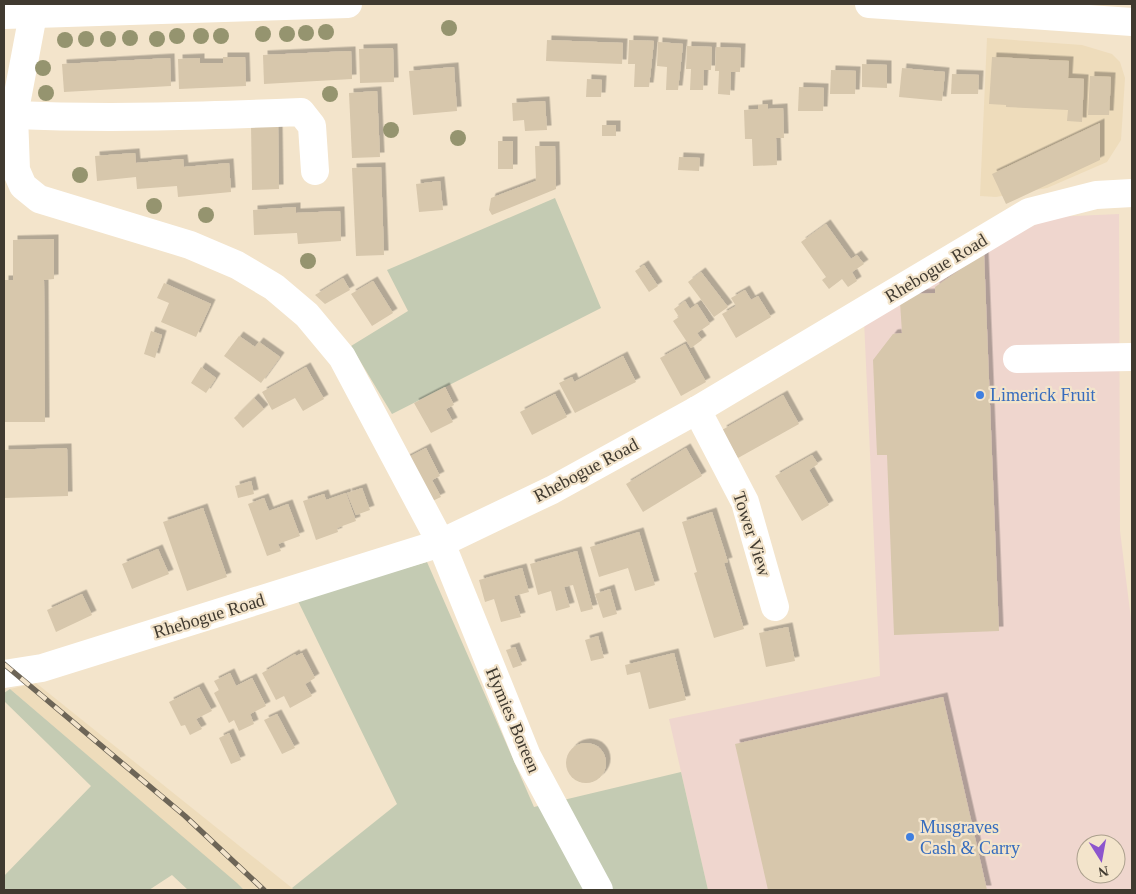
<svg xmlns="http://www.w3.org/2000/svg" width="1136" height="894" viewBox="0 0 1136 894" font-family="'Times New Roman',serif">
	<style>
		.commercial { fill: #efd6ce; fill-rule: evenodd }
		.built { fill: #eedcbb }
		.green { fill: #c4cbb3 }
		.building { fill: #d7c7ac; filter: url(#shadow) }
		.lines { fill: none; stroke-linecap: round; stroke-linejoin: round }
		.minor { stroke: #fff; stroke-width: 28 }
		.major { stroke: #fff; stroke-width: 28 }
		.rail-casing { stroke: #6d6557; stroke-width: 5.5 }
		.rail { stroke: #f3e4cb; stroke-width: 4; stroke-dasharray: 11; stroke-linecap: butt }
		.tree { fill: #95946f }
		.shop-dot { fill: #3f7fe0; stroke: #f3e4cb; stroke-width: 2 }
		.labels { text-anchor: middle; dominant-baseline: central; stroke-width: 4.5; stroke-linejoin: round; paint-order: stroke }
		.street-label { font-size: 18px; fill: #403a30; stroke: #f3e4cb }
		.shop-label { font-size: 18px; fill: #366cbe; stroke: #f3e4cb; text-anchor: start }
	</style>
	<defs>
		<filter id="shadow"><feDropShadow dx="4.5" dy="-4.5" stdDeviation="0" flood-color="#0004"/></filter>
	</defs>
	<rect width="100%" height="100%" fill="#f3e4cb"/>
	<path class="commercial" d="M1119,214L1120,531L1132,627V890H708L669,719L880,676L864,320L999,242L1052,217ZM1086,844H1116V874H1086Z"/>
	<g class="built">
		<polygon points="987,38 1082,45 1112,54 1120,62 1125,78 1121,140 1107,162 1047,188 996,197 980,196"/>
		<polygon points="36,683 292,888 294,890 244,890 10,689"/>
	</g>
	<g class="green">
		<polygon points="555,198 601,308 392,414 351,346 408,311 387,270"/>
		<polygon points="427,562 534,807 681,772 708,890 294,890 292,888 397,804 297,599"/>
		<polygon points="10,689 237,883 244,890 188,890 172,875 149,890 4,890 4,876 91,786 4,701 4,693"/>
	</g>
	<g class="building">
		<polygon points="547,40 623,43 622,64 546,61"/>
		<polygon points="629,40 654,41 649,87 634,87 635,64 628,64"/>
		<polygon points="658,42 683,44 678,90 666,90 667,67 657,66"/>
		<polygon points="687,46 712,47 711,70 704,70 703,90 690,90 691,69 686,69"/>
		<polygon points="716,47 741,48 740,72 731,72 730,95 718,94 719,71 715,71"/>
		<polygon points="393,48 394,82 360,83 359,49"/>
		<polygon points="351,51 352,79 264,84 263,55"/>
		<polygon points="223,57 245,57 246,86 179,89 178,59 200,58 200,63 223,63"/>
		<polygon points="992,57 1069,61 1068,78 1084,79 1082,122 1067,121 1068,110 1006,107 1006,105 989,104"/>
		<polygon points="170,58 171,86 64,92 62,64"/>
		<polygon points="862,64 887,65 887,88 862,87"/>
		<polygon points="454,67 457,111 413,115 409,71"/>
		<polygon points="902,68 945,72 942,101 899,97"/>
		<polygon points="831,70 856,71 855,94 830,94"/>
		<polygon points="952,74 979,75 978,94 951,94"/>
		<polygon points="1090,76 1111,77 1109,115 1088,115"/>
		<polygon points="587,79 602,80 601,97 586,97"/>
		<polygon points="799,87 824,88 823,111 798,111"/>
		<polygon points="377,91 380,157 352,158 349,93"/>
		<polygon points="545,101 547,130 525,131 524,120 513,121 512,103"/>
		<polygon points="768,104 768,109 783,108 784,138 776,138 777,165 753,166 752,139 745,139 744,110 758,109 758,105"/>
		<polygon points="278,123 279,189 252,190 251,124"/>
		<polygon points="1100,123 1100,160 1006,204 992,174"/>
		<rect x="602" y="125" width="14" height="11"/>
		<rect x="498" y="141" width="15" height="28"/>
		<polygon points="535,146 555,146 556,189 492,215 489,210 491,198 536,181"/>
		<polygon points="135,153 136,163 183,159 184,167 229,163 231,192 178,197 177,186 137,189 136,177 97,181 95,156"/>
		<polygon points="679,157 700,158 699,171 678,170"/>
		<polygon points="381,167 384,255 356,256 352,168"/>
		<polygon points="440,181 443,210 419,212 416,184"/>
		<polygon points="296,207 296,213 340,211 341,241 298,244 297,233 254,235 253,210"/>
		<polygon points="826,224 851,259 857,255 864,264 852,272 857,281 848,287 842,279 829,289 822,280 826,277 801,242"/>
		<polygon points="54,239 54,279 44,280 45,422 4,422 4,280 13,280 13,240"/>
		<polygon points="984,253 999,631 894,635 887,455 877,455 873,360 893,334 902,333 900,302 913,294 935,293 935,287"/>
		<polygon points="644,265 658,286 649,292 635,271"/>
		<polygon points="701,272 728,307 714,317 688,282"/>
		<polygon points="343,278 350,290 325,304 315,295"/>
		<polygon points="373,281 393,313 372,326 351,294"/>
		<polygon points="164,283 211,304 196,337 161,322 169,303 157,298"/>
		<polygon points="745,290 751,300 758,296 771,317 736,338 722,314 736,306 731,298"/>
		<polygon points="685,301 690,309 697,304 710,324 697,333 702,340 691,348 673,321 679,317 674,309"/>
		<polygon points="151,331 162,335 155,358 144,354"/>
		<polygon points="239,336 255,347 259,342 280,357 261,383 224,356"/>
		<polygon points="685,344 706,382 681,396 660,358"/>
		<polygon points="623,356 636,382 575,413 559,383 572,377 574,382"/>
		<polygon points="201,367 216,378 206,393 191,383"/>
		<polygon points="306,367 324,399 303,411 295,398 272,410 262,392"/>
		<polygon points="445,387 454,405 446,409 453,422 431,433 414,403"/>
		<polygon points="555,394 567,417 532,435 520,412"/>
		<polygon points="783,395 799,424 738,458 722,430"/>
		<polygon points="254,398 264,409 243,428 234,418"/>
		<polygon points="67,448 68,496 4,498 4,450"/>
		<polygon points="426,448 440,476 432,480 441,497 428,503 405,459"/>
		<polygon points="686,448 702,476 643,512 626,484"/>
		<polygon points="812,455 818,464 809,470 829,505 802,521 775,476"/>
		<polygon points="251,481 254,494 238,498 235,486"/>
		<polygon points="362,488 370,510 356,515 347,493"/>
		<polygon points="346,493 356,521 337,528 338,532 316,540 303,501 324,494 326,500"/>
		<polygon points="264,498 269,511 288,504 300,536 278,544 281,551 267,556 248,504"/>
		<polygon points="203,508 227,577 187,591 163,522"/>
		<polygon points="712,512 728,562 724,563 744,629 714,638 694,573 697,572 682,522"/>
		<polygon points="639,532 655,585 635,591 628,568 599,577 590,547"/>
		<polygon points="158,549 169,574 132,589 122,564"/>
		<polygon points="577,551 593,609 581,612 573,585 564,587 570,607 556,611 551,591 538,595 530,564"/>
		<polygon points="522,568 529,592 514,596 521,617 501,622 494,599 485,602 479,580"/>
		<polygon points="610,589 617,614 603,618 595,594"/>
		<polygon points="82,594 92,615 56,632 47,610"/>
		<polygon points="788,627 795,661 766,667 759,633"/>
		<polygon points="598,636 604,658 591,661 585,640"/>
		<polygon points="515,647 522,665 513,668 506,650"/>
		<polygon points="302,653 315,678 305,684 312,696 290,708 284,696 276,700 262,673 295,654 296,656"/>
		<polygon points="674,653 686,700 649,709 640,672 627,675 625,665"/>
		<polygon points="230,673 236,686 252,678 266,706 250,714 254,724 239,731 234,720 229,723 214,693 219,690 214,681"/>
		<polygon points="199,687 212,711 196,719 202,729 190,735 185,725 181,726 169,702"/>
		<polygon points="943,697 987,890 768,890 735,744"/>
		<polygon points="277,714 295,748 282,754 264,720"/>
		<polygon points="229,733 241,760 231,764 219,738"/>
		<circle cx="586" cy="763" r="20"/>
	</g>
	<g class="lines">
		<g class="minor">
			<polyline points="35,4 14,115 16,170 23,186 39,199 190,245 237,265 274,287 307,315 342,357 441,543 527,756 599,890"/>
			<path d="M14,115C110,119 205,116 301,112L312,126L315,171"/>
			<polyline points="1017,359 1132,357"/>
			<polyline points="697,410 745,502 775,607"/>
			<polyline points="4,674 42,668 441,543 552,490 697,410 1029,212 1096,195 1132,193"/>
		</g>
		<g class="major">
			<polyline points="869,4 1132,22"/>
			<polyline points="4,15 348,4"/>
		</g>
		<defs>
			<polyline id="rail" points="4,664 185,816 264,890"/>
		</defs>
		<use href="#rail" class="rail-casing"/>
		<use href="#rail" class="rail"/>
	</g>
	<g class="tree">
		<circle cx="449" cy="28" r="8"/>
		<circle cx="326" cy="32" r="8"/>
		<circle cx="306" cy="33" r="8"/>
		<circle cx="263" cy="34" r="8"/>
		<circle cx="287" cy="34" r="8"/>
		<circle cx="177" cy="36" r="8"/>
		<circle cx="201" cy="36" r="8"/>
		<circle cx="221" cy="36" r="8"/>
		<circle cx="130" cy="38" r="8"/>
		<circle cx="86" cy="39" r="8"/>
		<circle cx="108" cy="39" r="8"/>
		<circle cx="157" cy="39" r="8"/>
		<circle cx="65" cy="40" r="8"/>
		<circle cx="43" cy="68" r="8"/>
		<circle cx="46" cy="93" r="8"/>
		<circle cx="330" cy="94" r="8"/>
		<circle cx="391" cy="130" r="8"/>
		<circle cx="458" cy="138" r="8"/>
		<circle cx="80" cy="175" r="8"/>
		<circle cx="154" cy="206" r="8"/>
		<circle cx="206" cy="215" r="8"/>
		<circle cx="308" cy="261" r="8"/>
	</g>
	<g class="shop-dot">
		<circle cx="980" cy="395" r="5"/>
		<circle cx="910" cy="837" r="5"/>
	</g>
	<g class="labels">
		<g class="street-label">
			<text transform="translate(936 268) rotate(-31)">Rhebogue Road</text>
			<text transform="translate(586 470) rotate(-28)">Rhebogue Road</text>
			<text transform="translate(752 534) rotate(72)">Tower View</text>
			<text transform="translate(209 616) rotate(-17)">Rhebogue Road</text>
			<text transform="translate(513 720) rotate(67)">Hymies Boreen</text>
		</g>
		<g class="shop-label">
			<text x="990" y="395">Limerick Fruit</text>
			<text x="920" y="827">Musgraves<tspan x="920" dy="21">Cash &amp; Carry</tspan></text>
		</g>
	</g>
	<rect width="1136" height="894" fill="none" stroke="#403a30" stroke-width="10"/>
	<g transform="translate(1101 859) rotate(169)"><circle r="24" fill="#f3e4cb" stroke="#aba08d"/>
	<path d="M0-4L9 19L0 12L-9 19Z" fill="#8c55cd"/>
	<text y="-8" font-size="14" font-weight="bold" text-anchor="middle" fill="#403a30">N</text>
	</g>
</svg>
